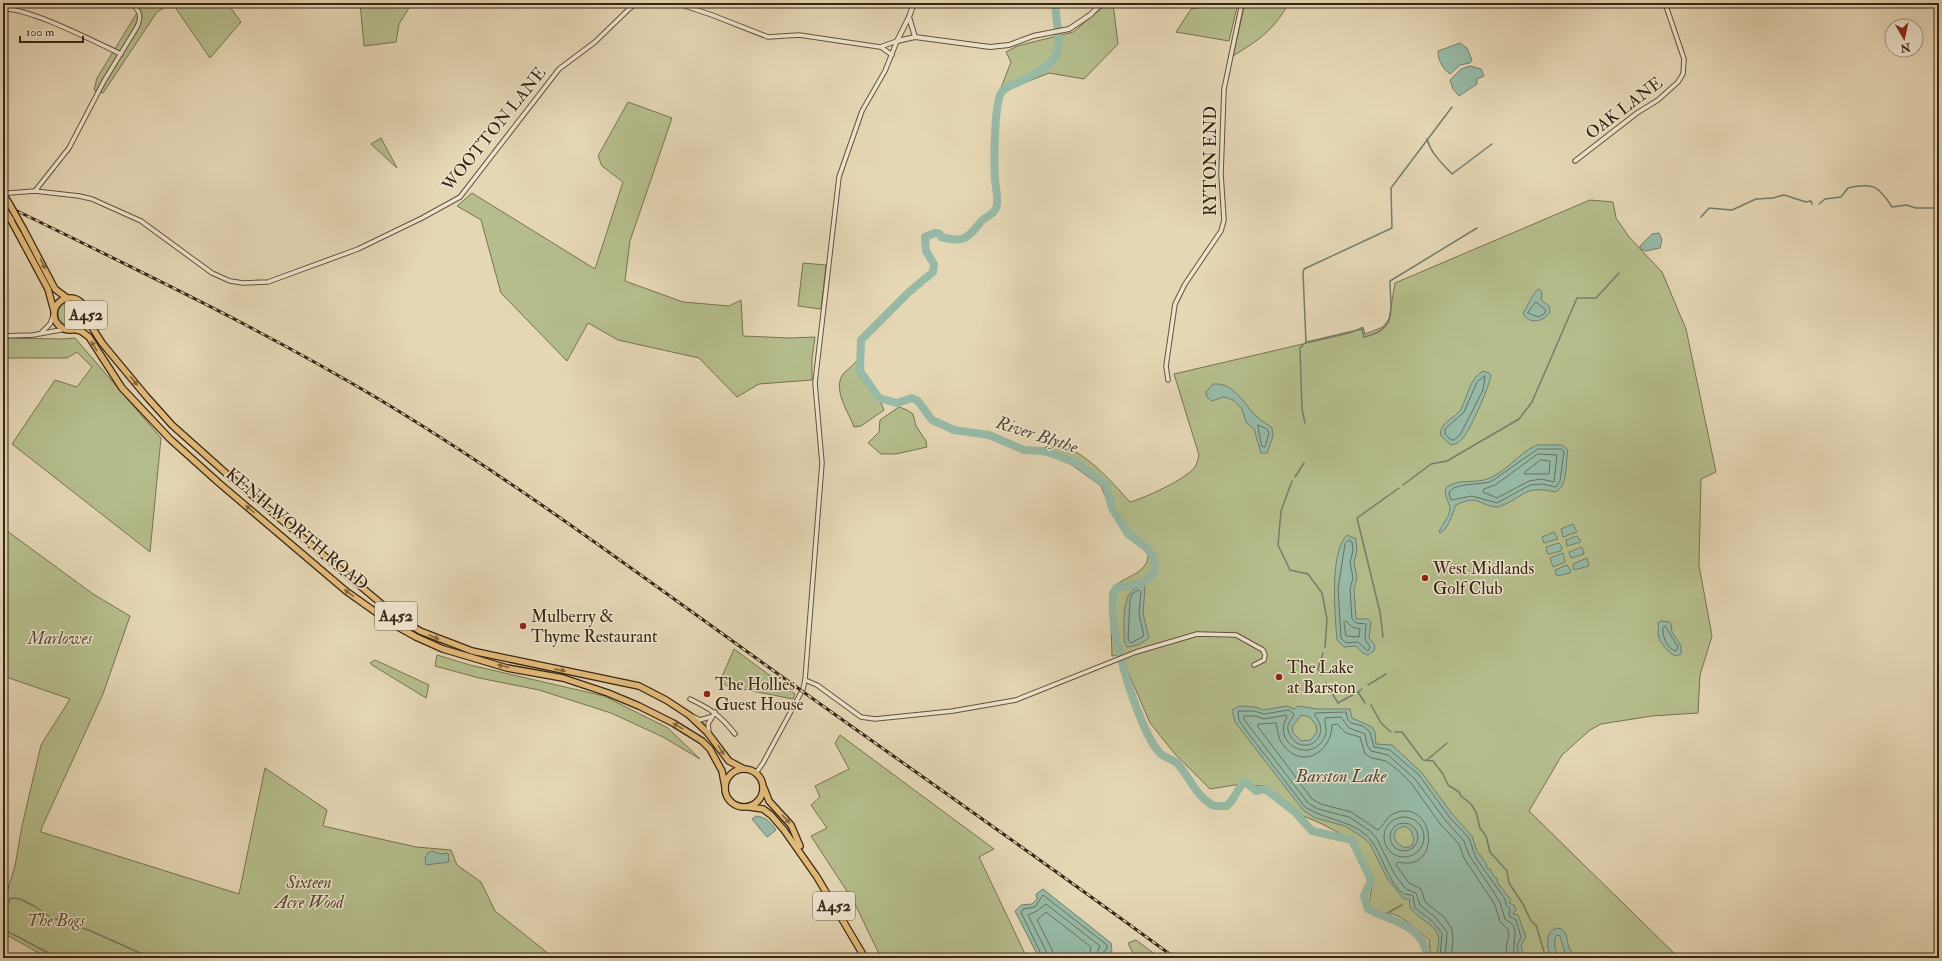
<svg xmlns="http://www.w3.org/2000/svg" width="1942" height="961" viewBox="0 0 1942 961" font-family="'IM FELL Double Pica',serif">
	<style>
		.green { fill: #b5bd8c; stroke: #777250 }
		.water { fill: #97baa7; stroke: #717f6c; fill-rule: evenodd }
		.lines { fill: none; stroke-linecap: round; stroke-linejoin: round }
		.shore { stroke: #68705d; stroke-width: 1 }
		.stream { stroke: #717f6c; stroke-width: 1.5 }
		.river { stroke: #97baa7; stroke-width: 8 }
		.minor-casing { stroke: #64523b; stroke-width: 5.5 }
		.tertiary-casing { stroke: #64523b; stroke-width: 6 }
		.trunk-casing { stroke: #392613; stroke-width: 8 }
		.minor { stroke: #eee4ce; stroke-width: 3.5 }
		.tertiary { stroke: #eee4ce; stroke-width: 4 }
		.trunk { stroke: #e2bb7a; stroke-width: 5.5 }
		.rail-casing { stroke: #392613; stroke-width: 3 }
		.rail { stroke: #eee4ce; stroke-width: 1.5; stroke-dasharray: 4.5; stroke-linecap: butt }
		.trunk-bridge-casing { stroke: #392613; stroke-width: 8; stroke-linecap: butt }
		.trunk-bridge { stroke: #e2bb7a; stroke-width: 5.5 }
		.oneway { fill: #856941 }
		.poi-dot { fill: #8f2418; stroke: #eee4ce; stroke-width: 1.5 }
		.labels { text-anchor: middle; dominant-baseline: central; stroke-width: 3; stroke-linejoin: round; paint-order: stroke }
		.shield { fill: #eee4ce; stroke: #6f5f4b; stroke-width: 1 }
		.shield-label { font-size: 16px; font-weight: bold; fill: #392613 }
		.street-label { font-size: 17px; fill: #392613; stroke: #eee4ce }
		.poi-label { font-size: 17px; fill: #392613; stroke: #eee4ce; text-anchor: start }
		.park-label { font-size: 17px; font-style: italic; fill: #584c31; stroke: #eee4ce }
		.water-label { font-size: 18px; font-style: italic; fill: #504b38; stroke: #eee4ce }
	</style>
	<rect width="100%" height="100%" fill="#e5d6b4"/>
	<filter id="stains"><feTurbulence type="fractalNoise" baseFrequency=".005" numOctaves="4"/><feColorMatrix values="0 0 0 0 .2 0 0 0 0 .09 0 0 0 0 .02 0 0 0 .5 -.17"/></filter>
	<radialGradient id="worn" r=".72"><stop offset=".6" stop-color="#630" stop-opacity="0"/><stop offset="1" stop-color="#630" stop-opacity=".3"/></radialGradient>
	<g class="green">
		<polygon points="143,3 172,3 157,12 103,93 94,90 97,78"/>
		<polygon points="172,3 227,3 241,22 210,58"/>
		<polygon points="360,3 412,3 399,24 396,42 364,46"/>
		<polygon points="1108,3 1113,3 1118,44 1084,79 1049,73 999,93 1011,62 1006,52 1017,46 1073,32"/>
		<polygon points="1224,3 1238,3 1229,41 1176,32 1191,9"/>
		<path d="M1245,3H1289C1272,32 1260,39 1233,56Z"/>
		<polygon points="628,102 672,118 630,241 625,281 683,302 729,306 741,300 743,336 790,338 815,337 812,358 812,380 759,384 737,397 699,358 618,340 588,323 567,361 501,293 481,220 457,206 472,193 595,269 623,182 602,166 598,156"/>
		<polygon points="381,138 397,168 371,144"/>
		<path d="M1590,200L1613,202L1616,218L1629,237L1662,272L1686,329L1716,472L1701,479L1699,565L1712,636L1700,675L1698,713L1652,716L1601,724L1590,730L1562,755L1529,811L1679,958H1431L1429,940C1419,931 1408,921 1396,915C1387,912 1376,913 1369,906L1373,876L1352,840L1322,824L1294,812L1266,786L1235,785L1210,789L1175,754L1150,723L1121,655L1112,656L1110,592C1119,576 1148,576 1148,555L1141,546L1133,541L1112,513L1101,486L1072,465L1041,452L1044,448L1053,443C1085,450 1109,479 1130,502C1145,498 1186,479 1195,467C1197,464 1198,459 1199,455L1174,374L1350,333L1363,327L1365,334L1383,327L1389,319L1395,283Z"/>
		<polygon points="803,263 826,265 821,309 798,306"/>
		<circle cx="70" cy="314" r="12"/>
		<polygon points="3,338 63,339 75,338 161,438 150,552 12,444 55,380 77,387 92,367 77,352 67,358 3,358"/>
		<path d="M859,358L860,371L879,398L884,410L861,426L854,427C849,413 831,388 844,373C849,368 855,364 859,358Z"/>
		<polygon points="899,407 907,410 913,414 916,426 926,441 927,447 896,454 881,454 868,443 879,432 880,420"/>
		<polygon points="3,528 93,594 130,616 103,694 42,827 41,832 239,894 265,768 327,810 323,826 416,847 451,850 457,865 481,882 495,911 554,958 48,958 3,933 3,905 15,866 22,826 41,745 70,699 3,676"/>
		<polygon points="734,649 795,694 793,699 727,686 720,681"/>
		<polygon points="437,655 470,665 604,696 668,728 700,759 663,737 611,713 539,690 479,678 435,666"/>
		<polygon points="375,660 429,685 426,698 372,665 370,663"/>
		<polygon points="840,735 994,849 979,857 1027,958 881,958 854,902 811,836 827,828 811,805 820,797 815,786 849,769 835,743"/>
		<polygon points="1136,940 1160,958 1135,958 1128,943"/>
	</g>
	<g class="water">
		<path d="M1460,43L1467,48L1472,60L1470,63L1460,65L1450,74C1442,68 1438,60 1438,51Z"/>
		<polygon points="1470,66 1481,69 1484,76 1477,79 1477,84 1459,96 1453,89 1450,80 1461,69"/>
		<polygon points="1659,233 1662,240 1660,248 1646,251 1640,249 1640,246 1652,234"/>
		<path d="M1539,289L1542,292L1541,300L1549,306L1550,312C1544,322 1528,325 1523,313C1529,305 1532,293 1539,289Z"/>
		<path d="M1483,371L1489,373L1491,376C1488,389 1471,429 1462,439C1459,443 1455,444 1451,445L1440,435C1441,421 1455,419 1461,409C1468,396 1469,379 1483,371Z"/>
		<path d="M1213,384C1235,382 1244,405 1257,417C1261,421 1268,424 1272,428L1273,436L1267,453H1261L1254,429L1246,422L1242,409L1233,400L1228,398L1223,397L1212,401L1207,397L1206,392Z"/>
		<path d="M1537,445H1562L1568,450C1565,463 1569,486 1555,492C1521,484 1525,499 1497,507C1478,505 1478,494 1456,505C1452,514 1449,528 1440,533L1439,532C1442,524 1450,517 1450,508C1449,500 1442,494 1447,487C1459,479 1471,483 1484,480C1504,475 1518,453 1537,445Z"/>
		<polygon points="1573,524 1577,532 1563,537 1561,529"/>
		<polygon points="1554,532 1558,539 1544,543 1542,537"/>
		<path d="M1347,535L1356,539L1357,551L1354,562L1357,578L1354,589L1356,619H1368L1371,622L1369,638L1375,645L1374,651L1368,655L1363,653L1356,646L1344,647L1337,640C1335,615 1329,553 1347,535Z"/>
		<polygon points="1577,536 1581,542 1567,546 1566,540"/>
		<polygon points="1559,543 1562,547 1561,551 1549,554 1547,553 1546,547"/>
		<polygon points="1582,547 1584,554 1571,558 1569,552"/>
		<polygon points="1563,553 1565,562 1553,567 1550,558"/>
		<polygon points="1587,558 1589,566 1574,570 1573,564"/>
		<polygon points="1567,565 1571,571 1570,573 1557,576 1555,570"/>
		<path d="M1143,585L1145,587L1143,614L1149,638L1138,645L1127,647L1124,641C1125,622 1119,590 1143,585Z"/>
		<path d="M1661,621L1669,622L1671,624L1672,632L1681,646V654L1676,656C1669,654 1658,641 1658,633C1658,630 1659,627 1658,623Z"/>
		<path d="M1239,706L1255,707L1263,710L1287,706L1294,709L1298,706L1317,709H1350L1352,718L1372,727L1375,732L1376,744L1392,745L1422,773L1453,815L1472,836L1477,851L1486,863L1487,868L1490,869L1494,877L1497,878V882L1511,900L1509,903L1514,905L1516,910L1513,914L1518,915L1526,937L1521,946L1524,958H1436C1437,951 1440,942 1438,935C1434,921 1405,915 1410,899H1404L1388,880L1370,844L1364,838L1345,826L1315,818L1303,810L1235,722L1232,710ZM1301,715L1310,717L1316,725L1317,732L1311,740L1301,741L1293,733L1292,727ZM1404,826L1411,830L1414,840L1412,846L1404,848L1396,842L1394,837L1396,830Z"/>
		<path d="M756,816C766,817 770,822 776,830L767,837L752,819Z"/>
		<polygon points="432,851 440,854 448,853 449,862 426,865 425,858 428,853"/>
		<polygon points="1043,889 1111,943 1112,951 1102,958 1039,958 1015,911 1021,905 1032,904 1037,899 1036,894"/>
		<path d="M1557,928C1569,930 1566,940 1569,948C1571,952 1575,955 1578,958L1566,957L1560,936L1557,935L1555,938V948L1559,958H1551C1547,948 1544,931 1557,928Z"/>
	</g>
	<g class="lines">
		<g class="shore">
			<polygon points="1536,302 1546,310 1544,314 1538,317 1528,313"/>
			<polygon points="1485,376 1483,390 1460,435 1454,440 1451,440 1445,434 1445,429 1464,412 1477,382"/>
			<polygon points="1258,425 1267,429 1269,433 1265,447 1262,446"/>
			<path d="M1538,449H1561L1564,451L1560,481L1556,487L1542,484L1530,485L1497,503L1472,496L1451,500L1449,493C1453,482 1481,486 1492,481Z"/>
			<polygon points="1538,454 1557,455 1554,482 1541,479 1529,481 1497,498 1483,492 1484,489 1495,485"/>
			<polygon points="1541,460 1550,461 1549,474 1524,474 1525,472"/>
			<polygon points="1349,540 1352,542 1353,551 1350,562 1353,578 1350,589 1351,605 1352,619 1356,623 1366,624 1365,639 1370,647 1368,651 1358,642 1346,643 1341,638 1338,589 1345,544"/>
			<polygon points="1139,590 1141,592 1139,614 1144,636 1131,643 1128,640 1130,599 1132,594"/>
			<polygon points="1346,621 1352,627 1360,629 1359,637 1346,636 1344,623"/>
			<path d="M1665,626L1678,647L1676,651C1667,649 1662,636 1663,628Z"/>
			<circle cx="1404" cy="837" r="20"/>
			<circle cx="1404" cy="837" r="14"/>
			<polyline points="1043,958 1021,912 1023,909 1035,907 1043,895 1107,945 1107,949 1101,954 1101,958"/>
			<polyline points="1048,958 1047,953 1028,915 1037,911 1046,904 1100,946 1095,958"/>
			<polyline points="1054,958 1052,950 1037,920 1046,912 1091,947 1089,958"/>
			<path d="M1440,958L1442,933L1432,921L1415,908L1413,896C1409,894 1407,895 1404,894C1387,884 1381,847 1366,835C1347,819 1325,820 1305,807L1245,729L1239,720L1238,711H1254L1264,714L1289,710L1294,714C1293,718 1289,722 1288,725C1287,729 1289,734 1291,737C1304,757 1333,737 1315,716V713L1346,712L1348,720L1351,723L1363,726L1370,732L1374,747L1390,750L1419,775L1450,818L1469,838L1476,858L1505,899L1506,905L1510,909L1509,916L1516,920L1521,937L1517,946L1520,958"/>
			<path d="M1445,958L1447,932L1436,918L1420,905L1416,893L1406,889L1395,875L1377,839L1370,831L1349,817L1318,809L1308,803L1249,726L1243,718L1244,716H1256L1264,719L1286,715L1287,717C1271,745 1313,765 1325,736C1328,730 1324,724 1325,718L1341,717L1349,728L1365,734L1367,745L1371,751L1388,755L1415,779L1446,821L1464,841L1469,855L1500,902L1505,919C1507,921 1511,922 1513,925C1518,932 1511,947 1515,958"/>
			<path d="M1451,958L1453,941L1452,929L1444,917L1425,902L1421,889L1409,883L1396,865L1398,862C1443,873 1435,798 1395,813C1386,816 1384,826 1378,830L1351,812L1321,804L1312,799L1258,727V724L1276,723C1278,732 1278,739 1284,746C1303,770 1332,751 1332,725L1337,724L1346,733L1360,737L1365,754L1372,758L1386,761L1399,771L1411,783L1441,825L1459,844L1464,858L1495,905L1500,922L1508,929L1509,935L1506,947L1508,958"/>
		</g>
		<g class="stream">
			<path d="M1427,139C1431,154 1442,163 1452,174L1492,144"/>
			<path d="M1819,204L1825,199L1841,197L1848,188C1873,182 1879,186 1892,207L1906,205L1916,208H1939"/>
			<polyline points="1701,217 1709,208 1732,210 1756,199 1773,198 1784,195 1806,202 1811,201 1812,204"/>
			<path d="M1307,342L1362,329L1364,337C1399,329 1390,309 1390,281L1477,228"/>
			<polyline points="1305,423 1302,409 1300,348 1306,342 1303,273 1304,269 1392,228 1391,188 1452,107"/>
			<polyline points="1295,477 1304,463"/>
			<polyline points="1292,481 1281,511 1278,545 1290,570 1308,574 1322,593 1327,619 1325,647"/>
			<polyline points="1403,485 1431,464 1447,461 1519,419 1532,402 1577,298 1596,298 1619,273"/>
			<polyline points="1383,637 1380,612 1357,518 1399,488"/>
			<polyline points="1321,675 1318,669 1323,653"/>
			<polyline points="1326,683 1338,703 1358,692 1365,703"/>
			<polyline points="1368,685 1386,674"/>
			<polyline points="1358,692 1362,689"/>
			<polyline points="1371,705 1381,723 1391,732"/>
			<polyline points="1395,732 1402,732 1423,760 1433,761 1443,774 1448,785 1459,792 1461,796 1471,804 1476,812 1480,828 1486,836 1490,852 1507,871 1509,883 1523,904 1531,921 1536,925 1546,958"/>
			<polyline points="1427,760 1447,743"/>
			<polyline points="1387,917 1389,912 1402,905"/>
			<polyline points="3,921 7,904 11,898 20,899 34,906 50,917 91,931 151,958"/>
			<polyline points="3,929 58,958"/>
		</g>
		<path class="river" d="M1055,3C1059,52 1069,58 1019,82C1013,85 1004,87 1001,93C994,107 994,163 995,180C996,188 999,201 996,208C993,216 983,217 979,224C966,241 961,242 941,237L940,234L935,233L925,237L926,251L934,264L933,272L909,292L861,340L860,371L879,398L897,403L912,398L918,401L932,420L954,430L989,435L1024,450L1043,451L1056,455L1077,463L1106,485L1112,508L1128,534L1147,548L1154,558L1155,571L1144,582L1116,588C1101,612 1139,731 1159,752C1163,757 1172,759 1177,763C1189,776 1196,796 1212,805C1216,807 1223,806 1227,806C1237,797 1235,790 1245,782L1256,791L1265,789L1295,812L1312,831L1352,840L1371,880L1364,896L1368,909C1391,922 1425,924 1427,958"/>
		<defs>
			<g id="minor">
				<polyline points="676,3 712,15 768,37 799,35 880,47 897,41"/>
				<path d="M3,9C28,7 95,42 121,54"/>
				<polyline points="881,47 892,55"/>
				<polyline points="1575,161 1637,113 1658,100 1678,82 1683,74 1684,59 1665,3"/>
				<path d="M35,191L69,148L104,81L137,27C142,16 140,12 132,3"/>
				<polyline points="4,195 9,193 35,191 79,196 92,199 141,221 212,273 230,281 243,283 268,282 358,249 422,218 460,197 559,69 595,42 629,9 637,3"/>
				<polyline points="42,332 50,324 54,314"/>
				<polyline points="3,336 33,335 66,329"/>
				<polyline points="1168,380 1166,366 1175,304 1185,284 1221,231 1224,220 1221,174 1224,89 1242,3"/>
				<polyline points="805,680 817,685 861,717 875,719 953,711 1016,700 1136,652 1197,634 1236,635 1263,650 1265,655 1264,660 1254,665"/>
				<path d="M690,699C711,709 721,716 735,734"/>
				<polyline points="692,716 700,720 710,717"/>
				<polyline points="709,733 708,724 715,712"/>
				<polyline points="756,773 763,763 803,689 805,680 822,463 815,383 839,177 862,111 885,71 897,41"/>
			</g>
			<g id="tertiary">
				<polyline points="909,17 915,37"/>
				<polyline points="897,41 915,37 990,47 1009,45 1033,36 1069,29 1090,15 1102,3"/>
				<polyline points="897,41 909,17 914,3"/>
			</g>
			<g id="trunk">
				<polyline points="3,194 10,205"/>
				<polyline points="11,220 48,289 54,311"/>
				<polyline points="24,230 55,289 67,298"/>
				<circle cx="70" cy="314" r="16"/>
				<polyline points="86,312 88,321 102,343 146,396 172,425 228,475 396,616 420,631 472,651 639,686 666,700 689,715 707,732 729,761 744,769"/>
				<polyline points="73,329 81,331 89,337 122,388 170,439 219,483 346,591 391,623 416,637 443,649 507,668 563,678 608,693 639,706 673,723 702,741 710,749 722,771 725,787"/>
				<circle cx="744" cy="788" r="19"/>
				<polyline points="764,788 769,801 791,825 800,846"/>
				<polyline points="749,807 763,809 771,815 784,830 817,877 865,958"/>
			</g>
		</defs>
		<use href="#minor" class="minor-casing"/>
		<use href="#tertiary" class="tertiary-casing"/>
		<use href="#trunk" class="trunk-casing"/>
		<use href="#minor" class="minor"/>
		<use href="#tertiary" class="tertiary"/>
		<use href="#trunk" class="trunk"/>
		<defs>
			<path id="rail" d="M3,204C129,266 256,326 377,398C517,482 648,581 781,676C912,770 1045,862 1175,958"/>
		</defs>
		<use href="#rail" class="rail-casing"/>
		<use href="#rail" class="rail"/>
		<defs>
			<g id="trunk-bridge">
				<polyline points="10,205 24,230"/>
				<polyline points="3,207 11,220"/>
			</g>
		</defs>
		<use href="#trunk-bridge" class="trunk-bridge-casing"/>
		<use href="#trunk-bridge" class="trunk-bridge"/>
	</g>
	<defs><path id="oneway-solid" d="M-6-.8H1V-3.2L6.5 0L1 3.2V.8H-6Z"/></defs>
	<g class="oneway">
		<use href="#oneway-solid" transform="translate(43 264) rotate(64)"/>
		<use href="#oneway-solid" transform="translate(94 346) rotate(-121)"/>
		<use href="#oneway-solid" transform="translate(134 381) rotate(51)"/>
		<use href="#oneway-solid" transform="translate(250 509) rotate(-140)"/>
		<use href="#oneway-solid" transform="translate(349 593) rotate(-143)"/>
		<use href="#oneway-solid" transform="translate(434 637) rotate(23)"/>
		<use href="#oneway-solid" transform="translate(503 666) rotate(-167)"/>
		<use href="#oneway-solid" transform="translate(560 670) rotate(11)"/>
		<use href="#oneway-solid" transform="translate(678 726) rotate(-149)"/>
		<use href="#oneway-solid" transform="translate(721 750) rotate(57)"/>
		<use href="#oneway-solid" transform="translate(786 819) rotate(47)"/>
	</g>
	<g class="poi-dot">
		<circle cx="1425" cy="578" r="4"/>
		<circle cx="523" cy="626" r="4"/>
		<circle cx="1279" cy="677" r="4"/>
		<circle cx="707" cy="694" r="4"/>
	</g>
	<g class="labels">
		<g class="shield">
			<rect x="65" y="301" width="42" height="28" rx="3"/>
			<rect x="375" y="602" width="42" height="28" rx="3"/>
			<rect x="813" y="892" width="42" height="28" rx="3"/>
		</g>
		<g class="shield-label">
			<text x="86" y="315">A452</text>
			<text x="396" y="616">A452</text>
			<text x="834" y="906">A452</text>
		</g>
		<g class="street-label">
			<text transform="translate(1624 108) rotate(-37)">OAK LANE</text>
			<text transform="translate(494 129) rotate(-51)">WOOTTON LANE</text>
			<text transform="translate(1210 161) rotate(-90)">RYTON END</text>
			<text transform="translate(297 529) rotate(40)">KENILWORTH ROAD</text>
		</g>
		<g class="poi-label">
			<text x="1433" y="568">West Midlands<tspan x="1433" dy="20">Golf Club</tspan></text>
			<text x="531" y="616">Mulberry &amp;<tspan x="531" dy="20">Thyme Restaurant</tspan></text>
			<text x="1287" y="667">The Lake<tspan x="1287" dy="20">at Barston</tspan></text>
			<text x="715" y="684">The Hollies<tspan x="715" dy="20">Guest House</tspan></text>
		</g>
		<g class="park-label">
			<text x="60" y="638">Marlowes</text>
			<text x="309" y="882">Sixteen<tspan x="309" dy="20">Acre Wood</tspan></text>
			<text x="56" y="920">The Bogs</text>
		</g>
		<g class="water-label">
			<text transform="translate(1037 435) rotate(18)">River Blythe</text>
			<text x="1341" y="776">Barston Lake</text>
		</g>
	</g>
	<rect width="1942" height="961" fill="none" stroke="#e5d6b4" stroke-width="16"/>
	<rect x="4" y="4" width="1934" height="953" fill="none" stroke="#392613" stroke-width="2"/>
	<rect x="8" y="8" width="1926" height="945" fill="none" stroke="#392613"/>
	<g transform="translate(1904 38) rotate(171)"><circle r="19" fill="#eee4ce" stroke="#a69883"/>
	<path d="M0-3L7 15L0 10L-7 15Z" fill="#8f2418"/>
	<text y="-6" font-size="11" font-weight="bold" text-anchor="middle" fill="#392613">N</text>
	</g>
	<path d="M20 36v6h63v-6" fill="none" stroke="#392613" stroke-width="2"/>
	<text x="26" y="36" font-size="12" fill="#392613" stroke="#eee4ce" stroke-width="3" paint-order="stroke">100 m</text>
	<rect width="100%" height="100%" filter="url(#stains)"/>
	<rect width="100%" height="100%" fill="url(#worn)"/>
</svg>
